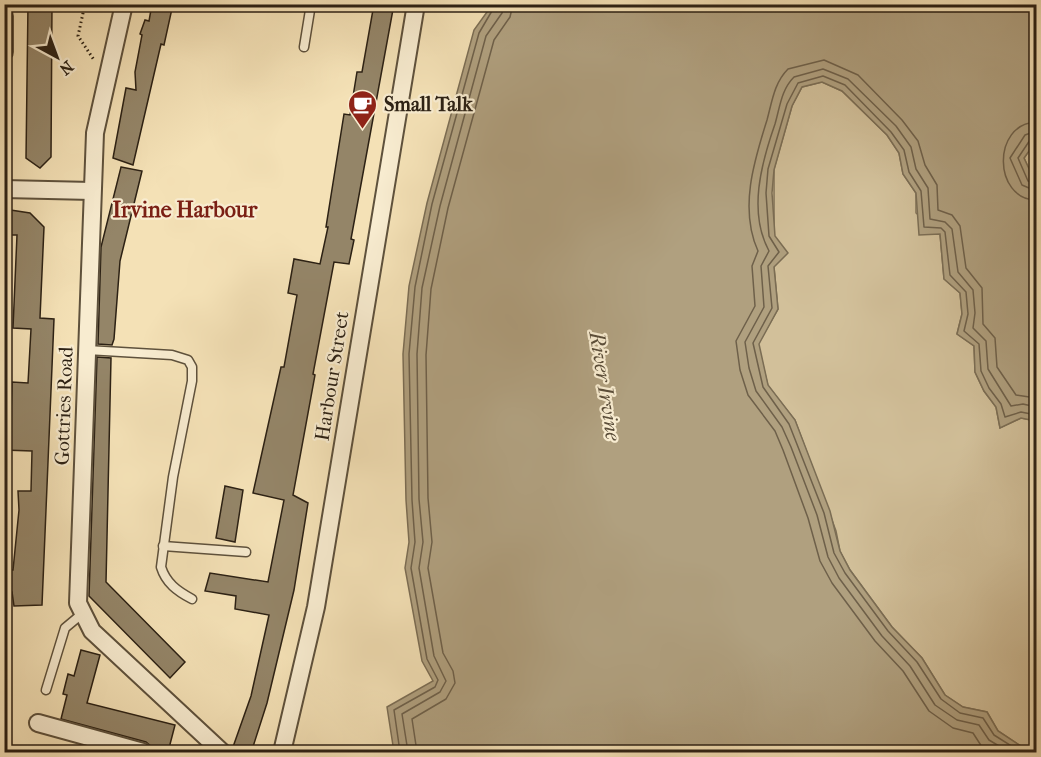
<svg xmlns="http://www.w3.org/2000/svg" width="1041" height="757" viewBox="0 0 1041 757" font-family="'IM FELL French Canon',serif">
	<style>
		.green { fill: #d2c09a; stroke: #7f7057; stroke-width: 1.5 }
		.water { fill: #b0a07f; stroke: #7b6d54; stroke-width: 1.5 }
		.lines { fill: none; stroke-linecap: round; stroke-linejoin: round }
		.shore { stroke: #6e604a; stroke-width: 1.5 }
		.building { fill: #948568; stroke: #2c2114; stroke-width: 1.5 }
		.service-casing { stroke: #5e513c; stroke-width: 11 }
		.minor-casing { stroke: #5e513c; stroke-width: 20 }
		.path { stroke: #2c2114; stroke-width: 3; stroke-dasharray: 1.5 3; stroke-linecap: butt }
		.service { stroke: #f8ecd0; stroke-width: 8 }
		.minor { stroke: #f8ecd0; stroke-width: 16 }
		.labels { text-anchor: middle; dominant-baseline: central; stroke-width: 4.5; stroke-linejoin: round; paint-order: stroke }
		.poi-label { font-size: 20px; font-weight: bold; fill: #2c2114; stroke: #f8ecd0; text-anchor: start }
		.street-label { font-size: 20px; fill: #2c2114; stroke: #f8ecd0 }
		.water-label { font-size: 21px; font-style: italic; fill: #5a4d39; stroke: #f8ecd0 }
		.quarter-label { font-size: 22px; font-weight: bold; fill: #7a1f14; stroke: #f8ecd0 }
	</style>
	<rect width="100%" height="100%" fill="#f4e1b6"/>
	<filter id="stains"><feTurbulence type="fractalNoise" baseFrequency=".00333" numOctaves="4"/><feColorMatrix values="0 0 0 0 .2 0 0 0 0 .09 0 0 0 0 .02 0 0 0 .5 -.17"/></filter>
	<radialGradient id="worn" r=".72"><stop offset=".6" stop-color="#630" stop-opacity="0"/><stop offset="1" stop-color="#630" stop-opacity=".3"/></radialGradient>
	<g class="green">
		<polygon points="822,82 842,91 887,135 899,153 903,174 916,193 916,213 940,234 944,279 960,293 962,314 957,334 974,346 975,372 984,391 996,407 1000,428 1021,418 1036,421 1036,752 1030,752 998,731 987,712 963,707 945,695 922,658 892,627 850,570 840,551 836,531 795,420 768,386 758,344 778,309 774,267 774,169 792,106 802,87"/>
		<polygon points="1036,141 1036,178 1033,178 1024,158"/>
	</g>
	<polygon class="water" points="492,5 1036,5 1036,141 1024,158 1033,177 1036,178 1036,421 1021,418 1000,428 996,407 984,391 975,372 974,346 957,334 962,314 960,293 944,279 940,234 919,235 916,193 903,174 899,153 887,135 842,91 822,82 802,87 792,106 774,170 772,193 775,236 788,253 774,267 778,309 759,344 768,385 795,420 830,511 840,551 850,570 892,627 922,658 945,695 963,707 987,712 998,731 1030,752 394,752 387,707 433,681 422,661 405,568 409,542 406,500 403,354 409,286 427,203 474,30"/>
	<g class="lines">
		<g class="shore">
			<path d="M1036,122C992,124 993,199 1036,200"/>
			<polyline points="1036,131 1025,135 1010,158 1022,185 1036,191"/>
			<polyline points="1036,138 1030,140 1018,158 1028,181 1036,184"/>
			<polyline points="400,752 394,710 435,687 438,680 427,659 411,568 415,542 412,500 409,354 415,287 432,204 479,33 496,4"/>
			<polyline points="408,752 402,714 440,692 446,681 434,656 419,568 423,542 419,499 417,354 422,288 440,206 486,36 502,13 504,4"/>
			<polyline points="417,752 412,719 446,699 455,683 453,671 443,653 428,568 432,542 428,498 426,355 431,289 448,208 494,40 510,17 513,4"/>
			<path d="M991,752L982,747L973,733L953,728L929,711L903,671L875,641L832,583L820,561L808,518L783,450L775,431L748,395L740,370L736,341L755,306L752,266L758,251C739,209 754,161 767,120C772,102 774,83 788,69L824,60L858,75L902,120L918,141L925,165L937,185L938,210L952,215L960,226L966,268L982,288L983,324L995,338L997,367L1016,395L1036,398"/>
			<path d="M1009,752L989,740L979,725L957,720L935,705L910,666L882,636L839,578L828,557L817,515L791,447L782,427L756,391L749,368L745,342L764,307L761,266L769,251C748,212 761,164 775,124C780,107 781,90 794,77L823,69L848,79L896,126L911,147L916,169L928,188L930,219L945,222L952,229L958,272L973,290L975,313L973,328L986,341L988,369L1011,406L1023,404L1036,407"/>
			<polyline points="1021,752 994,735 983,718 960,713 941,699 917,662 888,631 845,573 834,553 824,513 789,424 763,387 753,343 772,308 768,266 779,252 769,236 766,193 768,169 787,104 798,83 823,76 845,85 891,132 904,150 909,172 921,191 924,227 941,228 945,232 950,275 966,292 968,314 964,331 979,344 981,371 989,388 1001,404 1005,417 1021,412 1036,415"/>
		</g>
	</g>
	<g class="building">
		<polygon points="28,4 52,4 51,157 40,168 26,158"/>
		<polygon points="152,4 173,4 164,45 161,44 133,165 113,158 126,88 136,90 135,72 142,35 140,34 145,20 149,21"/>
		<polygon points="374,4 394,4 351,239 354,240 349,264 334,262 313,374 315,375 293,495 308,503 294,590 267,703 251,753 243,753 233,747 251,696 269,615 235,609 236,596 205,591 210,573 268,582 284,500 253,493 281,367 284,367 297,295 288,293 294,259 320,264 328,227 326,227 344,114 350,115 357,72 362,72"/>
		<polygon points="121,167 142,171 120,261 114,339 112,345 98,344 101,247"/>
		<polygon points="4,209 30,213 44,227 40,318 54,319 42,605 14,606 12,592 4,591 4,570 13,570 19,510 18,491 31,491 32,451 4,450 4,413 11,413 12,382 28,383 31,329 13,328 17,235 4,235"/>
		<polygon points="97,357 111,358 106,582 185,662 170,678 89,596"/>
		<polygon points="225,486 243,490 235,542 216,538"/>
		<polygon points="81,650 100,655 87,703 175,725 168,752 153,748 146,742 61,719 67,695 63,694 68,674 74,676"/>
	</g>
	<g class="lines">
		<defs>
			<g id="service">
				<polyline points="304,47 311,4"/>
				<path d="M87,350L172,355L188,360L192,367V381L173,477L161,567C166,583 177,591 192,599"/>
				<polyline points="163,546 246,552"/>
				<polyline points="46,690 65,628 83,613"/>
			</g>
			<g id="minor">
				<polyline points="124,4 95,133 78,603 92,631 222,752"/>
				<polyline points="4,16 4,52"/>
				<polyline points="4,189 92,191"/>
				<polyline points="38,723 143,752"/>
				<polyline points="282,752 316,607 416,4"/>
			</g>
		</defs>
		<use href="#service" class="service-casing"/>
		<use href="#minor" class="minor-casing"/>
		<polyline class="path" points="85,4 78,36 94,60"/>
		<use href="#service" class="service"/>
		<use href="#minor" class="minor"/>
	</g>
	<defs>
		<symbol id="cafe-pin" viewBox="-11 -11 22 30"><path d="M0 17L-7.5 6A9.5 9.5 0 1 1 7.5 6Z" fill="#8f2418" stroke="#f8ecd0"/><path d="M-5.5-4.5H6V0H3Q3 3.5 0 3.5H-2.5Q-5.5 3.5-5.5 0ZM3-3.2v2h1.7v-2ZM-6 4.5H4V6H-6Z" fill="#fff"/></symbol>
	</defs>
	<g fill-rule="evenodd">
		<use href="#cafe-pin" x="346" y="88" width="33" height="45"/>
	</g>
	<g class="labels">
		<g class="poi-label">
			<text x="384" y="104">Small Talk</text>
		</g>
		<g class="street-label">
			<text transform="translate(332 376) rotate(-81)">Harbour Street</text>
			<text transform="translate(64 406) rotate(-88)">Gottries Road</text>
		</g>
		<g class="water-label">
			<text transform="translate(605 386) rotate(81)">River Irvine</text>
		</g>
		<g class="quarter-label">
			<text x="185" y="210">Irvine Harbour</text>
		</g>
	</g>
	<rect width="1041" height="757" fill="none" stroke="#f4e1b6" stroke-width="24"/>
	<rect x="6" y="6" width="1029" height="745" fill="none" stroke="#2c2114" stroke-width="3"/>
	<rect x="12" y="12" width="1017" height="733" fill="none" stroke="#2c2114" stroke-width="1.5"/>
	<g transform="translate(57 57) rotate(139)" stroke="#f8ecd0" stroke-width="4.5" paint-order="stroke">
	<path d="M0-4.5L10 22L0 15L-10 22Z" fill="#2c2114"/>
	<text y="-9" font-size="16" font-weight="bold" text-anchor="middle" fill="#2c2114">N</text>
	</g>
	<rect width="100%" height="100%" filter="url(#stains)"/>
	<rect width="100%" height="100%" fill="url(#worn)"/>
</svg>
